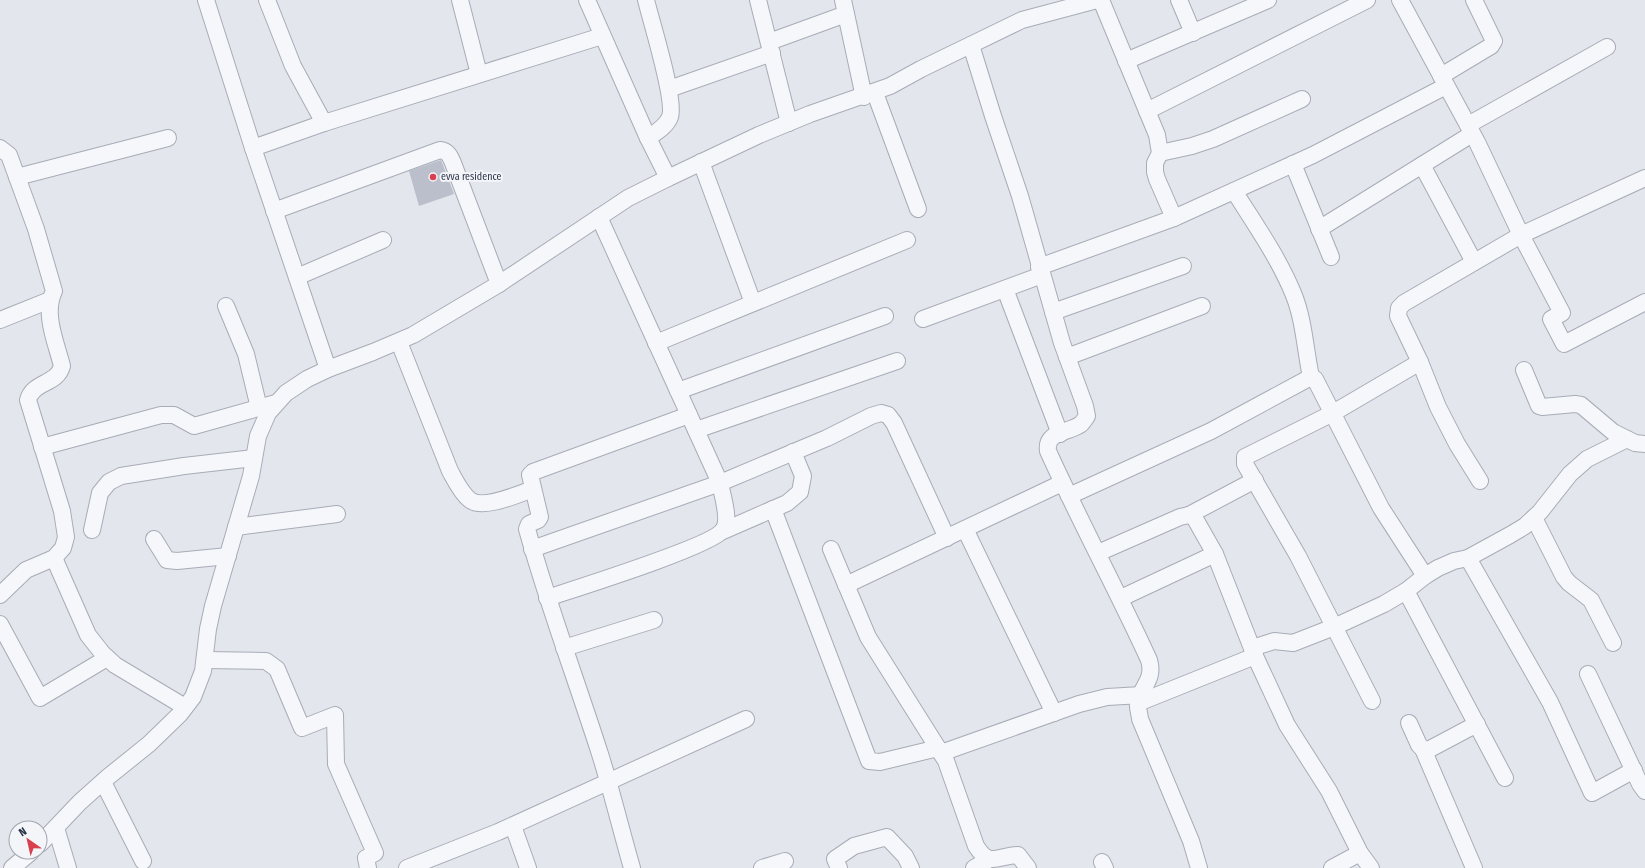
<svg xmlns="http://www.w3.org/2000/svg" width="1645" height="868" viewBox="0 0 1645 868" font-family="'Fira Sans Condensed',sans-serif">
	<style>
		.building { fill: #babfcb }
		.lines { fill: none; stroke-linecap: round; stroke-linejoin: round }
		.street-casing { stroke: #a7acb7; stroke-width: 18 }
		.street { stroke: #f6f7fa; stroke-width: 16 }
		.poi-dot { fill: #d9404e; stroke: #f3f5f9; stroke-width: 1.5 }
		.labels { text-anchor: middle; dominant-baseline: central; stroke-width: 4; stroke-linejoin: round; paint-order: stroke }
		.poi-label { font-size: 10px; fill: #293246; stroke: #f3f5f9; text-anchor: start }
	</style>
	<rect width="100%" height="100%" fill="#e3e6ec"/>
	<polygon class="building" points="441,160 454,194 419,206 409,171"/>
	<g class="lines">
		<defs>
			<g id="street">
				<polyline points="206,0 253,148 328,369"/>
				<polyline points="267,0 293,66 324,123"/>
				<polyline points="460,0 479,74"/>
				<polyline points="587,0 648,138 668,178"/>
				<path d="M646,0C651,21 676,100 670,117C666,127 656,132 648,138"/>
				<polyline points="758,0 789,123"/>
				<polyline points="843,0 864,97"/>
				<polyline points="1101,0 1157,135 1160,153 1155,163 1155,172 1157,179 1174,218"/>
				<polyline points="1179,0 1193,33"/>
				<polyline points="1400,0 1477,142 1521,235 1562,313 1551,319 1564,344 1645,302"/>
				<polyline points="769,42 846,14"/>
				<path d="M971,45L993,116L1020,196L1062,343L1085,406L1087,416C1085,419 1083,422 1081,424C1069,433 1045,431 1048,451C1080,522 1117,590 1149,660C1155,680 1141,686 1138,703C1137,708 1140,715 1140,719L1191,841L1199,868"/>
				<polyline points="1126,61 1268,0"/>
				<polyline points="1441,76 1491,46 1494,41 1474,0"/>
				<polyline points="669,89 772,53"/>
				<polyline points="875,93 918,209"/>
				<polyline points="1147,111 1367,0"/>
				<polyline points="1468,125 1607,47"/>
				<path d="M0,148L9,155L36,229L54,291C43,314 56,342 62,366C57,385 33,381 28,400L62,511L66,537L63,548L54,558L26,570L0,595"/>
				<polyline points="253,148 324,123 602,36"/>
				<polyline points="1160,153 1192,146 1213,139 1302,99"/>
				<polyline points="701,162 753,303"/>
				<polyline points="1293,164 1331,257"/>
				<polyline points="1422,165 1474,262"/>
				<polyline points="17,177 168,138"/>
				<path d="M1234,191C1255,224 1278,257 1293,293C1304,319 1305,349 1311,377"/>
				<path d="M274,211L440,150C448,151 450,156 453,163L499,284"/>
				<polyline points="1319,229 1472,134"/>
				<polyline points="1039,267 1174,218 1313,155 1446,86"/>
				<polyline points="297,277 383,240"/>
				<polyline points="1005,289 1060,434"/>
				<polyline points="226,306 246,354 259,408"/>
				<polyline points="1053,312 1183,266"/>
				<polyline points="923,319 1042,275"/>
				<polyline points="0,320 50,300"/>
				<path d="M399,342L450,471C455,480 461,493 470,500C483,510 519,494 533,489"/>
				<polyline points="656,343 907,240"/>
				<polyline points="1067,357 1202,306"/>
				<polyline points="1420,362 1398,316 1399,308 1404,303 1521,235 1645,178"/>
				<polyline points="1524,370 1539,406 1542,407 1575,404 1581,405 1613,432 1635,443 1645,444"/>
				<polyline points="678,391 885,316"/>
				<polyline points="696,430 897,361"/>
				<polyline points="42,447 161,415 174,415 194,426 276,403"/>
				<polyline points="1069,496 1211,431 1311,377 1315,379 1381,508 1425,576"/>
				<polyline points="773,509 869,761 880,762 938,748"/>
				<polyline points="1189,515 1255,480"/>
				<polyline points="1534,518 1564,577 1569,583 1591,600 1613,643"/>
				<polyline points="236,527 337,514"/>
				<polyline points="965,529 1054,713"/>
				<polyline points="92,530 100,493 109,482 121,476 184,466 254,458"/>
				<polyline points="723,531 787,503 800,492 803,476 793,452"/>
				<polyline points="154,539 167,560 177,561 228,556"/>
				<polyline points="532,549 720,483 827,438 871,416 881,413 888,415 894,423 947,538"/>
				<path d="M831,549L868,637L946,761L976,846C990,868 996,856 1018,855L1028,868"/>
				<polyline points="1098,553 1180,517 1189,515 1194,517 1215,554 1121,598"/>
				<polyline points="1215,554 1255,656 1287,725 1329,791 1360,853 1371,868"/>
				<polyline points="54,558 88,635 103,654 115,665 185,707"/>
				<polyline points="1468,558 1550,702 1592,793 1634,770"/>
				<polyline points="846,585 1062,483"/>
				<polyline points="1406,591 1505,778"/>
				<path d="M547,598C574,589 712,546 723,530C731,520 722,495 720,483L599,217"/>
				<polyline points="0,624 40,698 107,658"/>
				<polyline points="564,648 654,620"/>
				<polyline points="1252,648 1274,641 1293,643 1334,627 1384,604 1406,591 1425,576 1438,568 1454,561 1468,558 1510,535 1525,526 1540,512 1570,474 1587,459 1627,439"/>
				<polyline points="205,660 266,661 277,669 302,728 335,715 336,764 375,853 366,858 368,868"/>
				<polyline points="1588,674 1640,784 1645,791"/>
				<polyline points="1372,701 1298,556 1245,464 1245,457 1333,413 1420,362 1438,407 1457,444 1480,481"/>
				<polyline points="1138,703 1255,656"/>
				<polyline points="1409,723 1419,745 1423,749 1428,750 1477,724"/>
				<polyline points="1423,749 1474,868"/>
				<polyline points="941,753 1079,704 1107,697 1142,695"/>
				<polyline points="103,782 143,861"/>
				<polyline points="513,826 528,868"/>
				<polyline points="56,828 68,868"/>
				<polyline points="40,844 80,802 108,777 149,744 180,714 193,697 203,671 208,629 213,606 251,476 258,436 268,413 286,393 307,379 328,369 373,352 413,335 499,284 628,198 668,178 759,135 810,114 890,86 921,69 1022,20 1097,0"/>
				<polyline points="1102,862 1105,868"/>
				<polyline points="12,868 31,852"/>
				<polyline points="407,868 498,832 746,719"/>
				<path d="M632,868C621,830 612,792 600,754C576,679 548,605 527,529L529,524L538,520L540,517L530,475L533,472L689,415"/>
				<polyline points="762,868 785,861"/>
				<polyline points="839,868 835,859 854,846 887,837 905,856 911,868"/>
				<polyline points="974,868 988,860"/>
				<polyline points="1332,868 1360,853"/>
			</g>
		</defs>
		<use href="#street" class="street-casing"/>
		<use href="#street" class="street"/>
	</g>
	<circle class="poi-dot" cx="433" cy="177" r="4"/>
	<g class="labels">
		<g class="poi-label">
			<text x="441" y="177">evva residence</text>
		</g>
	</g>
	<g transform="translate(28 840) rotate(326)"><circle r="19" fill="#f3f5f9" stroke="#a2a7b1"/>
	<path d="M0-3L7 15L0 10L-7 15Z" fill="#d9404e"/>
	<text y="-6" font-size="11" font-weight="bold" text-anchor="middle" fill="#293246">N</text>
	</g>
</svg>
